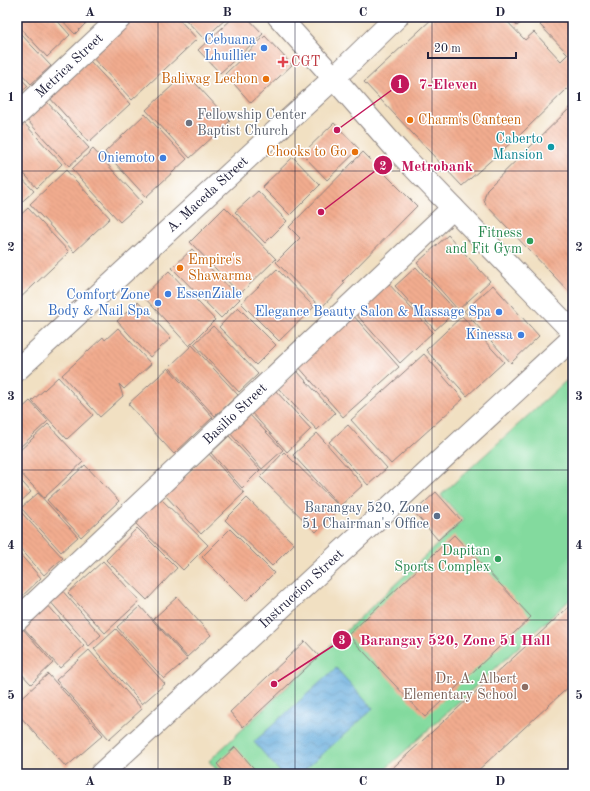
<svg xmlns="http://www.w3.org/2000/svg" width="590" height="791" viewBox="0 0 590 791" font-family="'Old Standard TT',serif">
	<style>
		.park { fill: #83da9e; stroke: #527e6c }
		.water { fill: url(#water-waves); stroke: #44688c }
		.building { fill: url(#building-back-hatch) }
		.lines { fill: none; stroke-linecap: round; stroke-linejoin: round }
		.minor-casing { stroke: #8a817e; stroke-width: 24 }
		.tertiary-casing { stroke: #8a817e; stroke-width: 24 }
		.secondary-casing { stroke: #8a817e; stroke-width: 24 }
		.minor { stroke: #fff; stroke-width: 22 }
		.tertiary { stroke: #fff; stroke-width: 22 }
		.secondary { stroke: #fff; stroke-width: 22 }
		.grid { fill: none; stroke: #22223b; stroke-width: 1; stroke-opacity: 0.55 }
		.shop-dot { fill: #3f7fe0; stroke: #fff; stroke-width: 1.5 }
		.health-dot { fill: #e0444e; stroke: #fff; stroke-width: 1.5 }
		.food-dot { fill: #e8710a; stroke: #fff; stroke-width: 1.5 }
		.worship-dot { fill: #6b7280; stroke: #fff; stroke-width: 1.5 }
		.culture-dot { fill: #0f9aa8; stroke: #fff; stroke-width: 1.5 }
		.leisure-dot { fill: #2e9e5b; stroke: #fff; stroke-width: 1.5 }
		.service-dot { fill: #5c6f8a; stroke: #fff; stroke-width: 1.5 }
		.education-dot { fill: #8d6e63; stroke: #fff; stroke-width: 1.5 }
		.labels { text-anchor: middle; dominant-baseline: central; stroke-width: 3; stroke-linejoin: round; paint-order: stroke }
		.shop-label { font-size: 14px; fill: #366cbe; stroke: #fff; text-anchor: end }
		.health-label { font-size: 14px; fill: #be3a42; stroke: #fff; text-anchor: start }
		.street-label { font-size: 14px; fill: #22223b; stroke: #fff }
		.food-label { font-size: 14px; fill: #c56008; stroke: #fff; text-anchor: end }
		.worship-label { font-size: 14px; fill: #5b616d; stroke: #fff; text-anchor: start }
		.culture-label { font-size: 14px; fill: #0d838f; stroke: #fff; text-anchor: end }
		.leisure-label { font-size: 14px; fill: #27864d; stroke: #fff; text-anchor: end }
		.service-label { font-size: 14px; fill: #4e5e75; stroke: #fff; text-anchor: end }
		.education-label { font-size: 14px; fill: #785e54; stroke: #fff; text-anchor: end }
		.leader { fill: none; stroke: #c2185b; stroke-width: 1.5 }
		.callout-dot { fill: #c2185b; stroke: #fff; stroke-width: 1.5 }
		.mark-label { font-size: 12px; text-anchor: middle; font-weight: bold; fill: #fff }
		.callout-label { font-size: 15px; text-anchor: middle; font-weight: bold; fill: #c2185b; stroke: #fff; stroke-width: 3; stroke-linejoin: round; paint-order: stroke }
		.neatline { fill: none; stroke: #22223b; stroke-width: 1.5 }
		.grid-label { font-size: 13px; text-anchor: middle; font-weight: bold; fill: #22223b }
	</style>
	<defs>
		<pattern id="water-waves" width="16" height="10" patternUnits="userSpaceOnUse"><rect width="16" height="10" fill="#67addd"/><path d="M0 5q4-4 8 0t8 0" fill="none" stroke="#548cb4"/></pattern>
		<pattern id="building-back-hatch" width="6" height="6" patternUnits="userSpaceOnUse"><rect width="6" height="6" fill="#f2ac8f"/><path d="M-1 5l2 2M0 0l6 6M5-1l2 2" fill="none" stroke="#cf947c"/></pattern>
	</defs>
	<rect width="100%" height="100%" fill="#fff"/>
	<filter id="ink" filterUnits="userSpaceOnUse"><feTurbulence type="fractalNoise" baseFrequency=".025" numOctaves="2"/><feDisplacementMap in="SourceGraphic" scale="8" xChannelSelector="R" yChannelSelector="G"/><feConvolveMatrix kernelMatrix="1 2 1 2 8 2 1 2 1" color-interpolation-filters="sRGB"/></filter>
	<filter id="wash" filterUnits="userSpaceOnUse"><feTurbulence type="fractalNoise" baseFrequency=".012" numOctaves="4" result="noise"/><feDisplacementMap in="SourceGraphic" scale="16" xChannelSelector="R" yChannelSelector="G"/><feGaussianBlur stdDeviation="0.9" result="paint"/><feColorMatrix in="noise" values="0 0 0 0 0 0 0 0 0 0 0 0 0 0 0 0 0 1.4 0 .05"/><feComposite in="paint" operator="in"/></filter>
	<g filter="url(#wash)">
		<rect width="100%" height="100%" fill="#f1e0c2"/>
		<polygon class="park" points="566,381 573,389 573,597 380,774 220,774 209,761 463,520 441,495"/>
		<polygon class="water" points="336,668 373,709 300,774 282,774 254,742"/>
		<g id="blocks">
			<g class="building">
				<polygon points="17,17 54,17 70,35 47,57 17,24"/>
				<polygon points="59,17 92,17 75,34"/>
				<polygon points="127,17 177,17 197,39 132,100 88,53"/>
				<polygon points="183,17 228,17 204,39"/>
				<polygon points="234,17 247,17 263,34 220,73 198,50"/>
				<polygon points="434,17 503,17 525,40 534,32 561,61 568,54 540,25 548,17 573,17 573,83 523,132 462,186 364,82"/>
				<polygon points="509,17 527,17 517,26"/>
				<polygon points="17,30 51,66 31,84 17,69"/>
				<polygon points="265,36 292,65 251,103 225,74"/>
				<polygon points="89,60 130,104 89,142 49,97"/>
				<polygon points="186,73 230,121 190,158 146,110"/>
				<polygon points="17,74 28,86 17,96"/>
				<polygon points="47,102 89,148 69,166 27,120"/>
				<polygon points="573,105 573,296 486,205 484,199 487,189"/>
				<polygon points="145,114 187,159 146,197 105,152"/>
				<polygon points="24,123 62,164 37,188 17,166 17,130"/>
				<polygon points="334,123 359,149 327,180 302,154"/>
				<polygon points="93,149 142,202 120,222 72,169"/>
				<polygon points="363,152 417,206 343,281 345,283 321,308 276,262 300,238 289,227"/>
				<polygon points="293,157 320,185 290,215 262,187"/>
				<polygon points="66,170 110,218 74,252 30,204"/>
				<polygon points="17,173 34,191 17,206"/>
				<polygon points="258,191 287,221 265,243 235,212"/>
				<polygon points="225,207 276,259 240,294 190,242"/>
				<polygon points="28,208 69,252 17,301 17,218"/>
				<polygon points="448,235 490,281 458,310 417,263"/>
				<polygon points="192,249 240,299 221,318 172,268"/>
				<polygon points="416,267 456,311 435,330 395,286"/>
				<polygon points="277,269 314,307 279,341 241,303"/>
				<polygon points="169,271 215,320 189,346 143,296"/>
				<polygon points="388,283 433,332 400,363 355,313"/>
				<polygon points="493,285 539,336 511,363 464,311"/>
				<polygon points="138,302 171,338 150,357 117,321"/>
				<polygon points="238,307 276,345 256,365 219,327"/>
				<polygon points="352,314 399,367 343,417 297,365"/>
				<polygon points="462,316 504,362 467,396 426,350"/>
				<polygon points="213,326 258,374 239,392 194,344"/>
				<polygon points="118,328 151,364 124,389 119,384 123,396 100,417 62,375 103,337 105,340"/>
				<polygon points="192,345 238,395 215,416 169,367"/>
				<polygon points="424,354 463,399 391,464 351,420"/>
				<polygon points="168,368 213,417 174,454 128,404"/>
				<polygon points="297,371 335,413 317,430 278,388"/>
				<polygon points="58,377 93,415 67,439 32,401"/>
				<polygon points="274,389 311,429 287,452 250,411"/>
				<polygon points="30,401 48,421 17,450 17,413"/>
				<polygon points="249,414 283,450 262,469 229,432"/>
				<polygon points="48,424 83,462 44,498 17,469 17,453"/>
				<polygon points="348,425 387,468 368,485 329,442"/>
				<polygon points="317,433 363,485 340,506 293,455"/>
				<polygon points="229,436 260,470 242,488 211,453"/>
				<polygon points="284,452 340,507 316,532 260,477"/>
				<polygon points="209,454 244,493 201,534 165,495"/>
				<polygon points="85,465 119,501 81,537 47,500"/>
				<polygon points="17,476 31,492 17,505"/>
				<polygon points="436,492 461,520 438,540 414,512"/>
				<polygon points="38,493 78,537 61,552 21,508"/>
				<polygon points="158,496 208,545 183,570 133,521"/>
				<polygon points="247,498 294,544 272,566 225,520"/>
				<polygon points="20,511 63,558 44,575 17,545 17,514"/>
				<polygon points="137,528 177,568 147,600 106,560"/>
				<polygon points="230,529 274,573 246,601 202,557"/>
				<polygon points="454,535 531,617 425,717 348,635"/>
				<polygon points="17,551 41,578 17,601"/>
				<polygon points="103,561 140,601 105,633 68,593"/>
				<polygon points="60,588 101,635 89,646 48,599"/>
				<polygon points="177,597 211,635 187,657 153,619"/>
				<polygon points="46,603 84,646 60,668 21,625"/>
				<polygon points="573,603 573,683 474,774 386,774"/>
				<polygon points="140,606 187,659 164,679 117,627"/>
				<polygon points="23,629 53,663 31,684 17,669 17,635"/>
				<polygon points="116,629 165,684 142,704 94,649"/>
				<polygon points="305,641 319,656 243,727 230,712"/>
				<polygon points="89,650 142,709 109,739 56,680"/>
				<polygon points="48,674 103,735 66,767 17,713 17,702"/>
				<polygon points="235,747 259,774 226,774 217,764"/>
			</g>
		</g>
	</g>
	<g filter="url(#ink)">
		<use href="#blocks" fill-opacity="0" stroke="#8a817e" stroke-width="1"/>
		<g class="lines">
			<defs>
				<g id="minor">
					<path id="s1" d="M17,115L121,17"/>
					<path id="s2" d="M17,620L453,208"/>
					<path id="s3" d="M101,774L573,338"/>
				</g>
				<g id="tertiary">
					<polyline points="279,17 334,78"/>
					<polyline points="398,151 573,332"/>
				</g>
				<g id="secondary">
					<polyline points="334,78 398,151"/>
					<path id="s4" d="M17,370L334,78L397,17"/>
				</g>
			</defs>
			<use href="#minor" class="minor-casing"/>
			<use href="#tertiary" class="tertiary-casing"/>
			<use href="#secondary" class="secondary-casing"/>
			<use href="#minor" class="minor"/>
			<use href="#tertiary" class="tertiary"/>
			<use href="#secondary" class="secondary"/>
		</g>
	</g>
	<path class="grid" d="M158,17V774M295,17V774M432,17V774M17,171H573M17,321H573M17,470H573M17,620H573"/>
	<g class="shop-dot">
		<circle cx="264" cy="48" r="4"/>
		<circle cx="163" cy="158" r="4"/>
		<circle cx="168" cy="294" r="4"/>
		<circle cx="158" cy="303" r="4"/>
		<circle cx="499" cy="312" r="4"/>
		<circle cx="521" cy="335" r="4"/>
	</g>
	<path class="health-dot" d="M281 56h4v4h4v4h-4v4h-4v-4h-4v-4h4z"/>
	<g class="food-dot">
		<circle cx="266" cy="79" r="4"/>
		<circle cx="410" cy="120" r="4"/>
		<circle cx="355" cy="152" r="4"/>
		<circle cx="180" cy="268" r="4"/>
	</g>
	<circle class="worship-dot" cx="189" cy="123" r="4"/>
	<circle class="culture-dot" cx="551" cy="147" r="4"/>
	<g class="leisure-dot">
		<circle cx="530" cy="241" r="4"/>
		<circle cx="498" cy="559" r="4"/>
	</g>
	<circle class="service-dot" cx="437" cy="516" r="4"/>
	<circle class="education-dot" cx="525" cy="687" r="4"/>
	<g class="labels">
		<g class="shop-label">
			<text x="256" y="40">Cebuana<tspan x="256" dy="16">Lhuillier</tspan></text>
			<text x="155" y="158">Oniemoto</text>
			<text x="176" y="294" text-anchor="start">EssenZiale</text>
			<text x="150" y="295">Comfort Zone<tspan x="150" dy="16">Body &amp; Nail Spa</tspan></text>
			<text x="491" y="312">Elegance Beauty Salon &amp; Massage Spa</text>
			<text x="513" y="335">Kinessa</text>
		</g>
		<g class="health-label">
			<text x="291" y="62">CGT</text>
		</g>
		<g class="street-label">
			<text stroke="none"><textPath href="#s1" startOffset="72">Metrica Street</textPath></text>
			<text stroke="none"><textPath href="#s4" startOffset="259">A. Maceda Street</textPath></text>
			<text stroke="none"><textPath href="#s2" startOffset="300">Basilio Street</textPath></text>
			<text stroke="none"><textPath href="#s3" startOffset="273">Instruccion Street</textPath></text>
		</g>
		<g class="food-label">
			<text x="258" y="79">Baliwag Lechon</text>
			<text x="418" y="120" text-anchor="start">Charm's Canteen</text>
			<text x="347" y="152">Chooks to Go</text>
			<text x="188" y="260" text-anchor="start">Empire's<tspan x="188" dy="16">Shawarma</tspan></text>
		</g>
		<g class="worship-label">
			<text x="197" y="115">Fellowship Center<tspan x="197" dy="16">Baptist Church</tspan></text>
		</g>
		<g class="culture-label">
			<text x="543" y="139">Caberto<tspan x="543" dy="16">Mansion</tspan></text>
		</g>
		<g class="leisure-label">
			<text x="522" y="233">Fitness<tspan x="522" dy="16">and Fit Gym</tspan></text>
			<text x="490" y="551">Dapitan<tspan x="490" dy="16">Sports Complex</tspan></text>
		</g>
		<g class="service-label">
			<text x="429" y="508">Barangay 520, Zone<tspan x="429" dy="16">51 Chairman's Office</tspan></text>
		</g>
		<g class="education-label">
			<text x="517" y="679">Dr. A. Albert<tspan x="517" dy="16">Elementary School</tspan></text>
		</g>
	</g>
	<path class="leader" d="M337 130L400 84M321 212L383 165M274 684L342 640"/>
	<g class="callout-dot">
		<circle cx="337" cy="130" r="4"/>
		<circle cx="321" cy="212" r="4"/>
		<circle cx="274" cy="684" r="4"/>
		<circle cx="400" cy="84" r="10"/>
		<circle cx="383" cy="165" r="10"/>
		<circle cx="342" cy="640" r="10"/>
	</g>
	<g class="mark-label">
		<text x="400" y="88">1</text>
		<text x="383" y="170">2</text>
		<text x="342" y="644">3</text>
	</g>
	<g class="callout-label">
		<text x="448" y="89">7-Eleven</text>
		<text x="437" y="171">Metrobank</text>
		<text x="455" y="645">Barangay 520, Zone 51 Hall</text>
	</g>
	<rect width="590" height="791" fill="none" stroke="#fff" stroke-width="44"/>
	<path d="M428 52v6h88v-6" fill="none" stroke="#22223b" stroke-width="2"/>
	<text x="434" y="52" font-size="12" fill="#22223b" stroke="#ffffff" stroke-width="3" paint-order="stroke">20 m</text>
	<rect x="22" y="22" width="546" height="747" class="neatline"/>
	<g class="grid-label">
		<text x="90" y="16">A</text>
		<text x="227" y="16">B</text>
		<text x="363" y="16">C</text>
		<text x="500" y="16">D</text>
		<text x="11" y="101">1</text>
		<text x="579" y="101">1</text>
		<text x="11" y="251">2</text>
		<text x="579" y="251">2</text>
		<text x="11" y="400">3</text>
		<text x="579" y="400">3</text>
		<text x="11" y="549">4</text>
		<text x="579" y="549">4</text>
		<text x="11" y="699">5</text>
		<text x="579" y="699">5</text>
		<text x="90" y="785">A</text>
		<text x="227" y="785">B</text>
		<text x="363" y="785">C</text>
		<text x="500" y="785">D</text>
	</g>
</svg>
